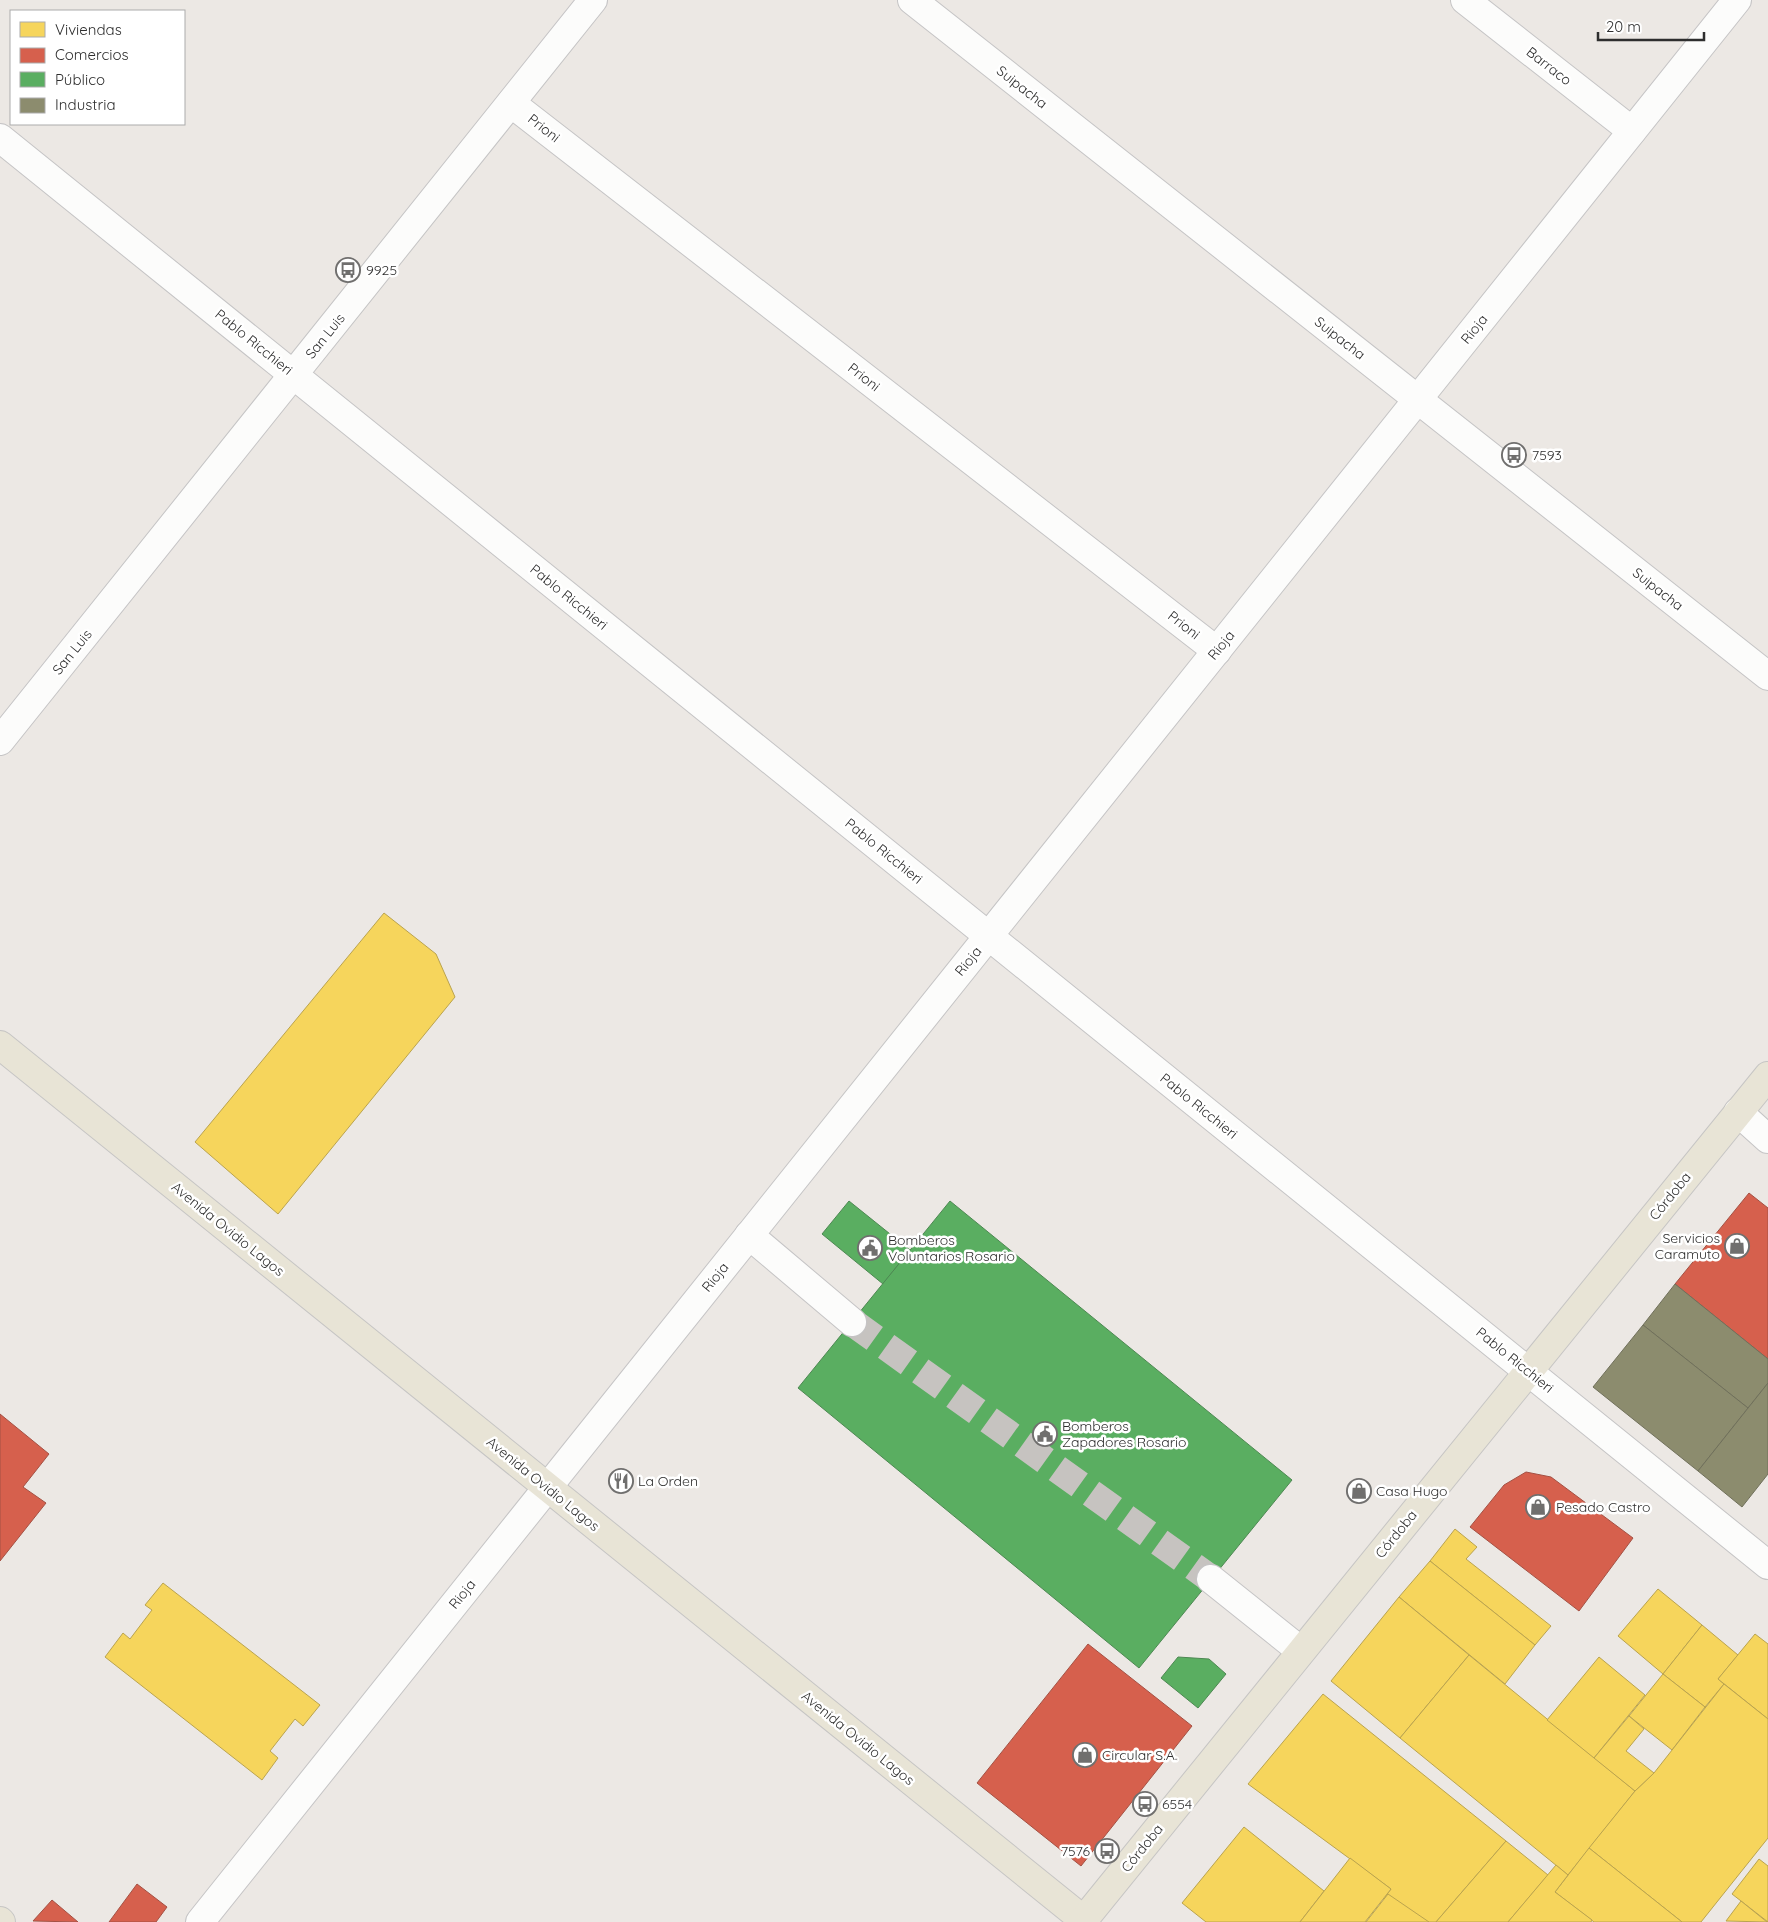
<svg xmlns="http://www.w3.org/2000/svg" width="1768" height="1922" viewBox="0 0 1768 1922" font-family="Quicksand,sans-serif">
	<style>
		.homes { fill: #f6d55c; stroke: #baa34e }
		.shops { fill: #d6604d; stroke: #a45144 }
		.public { fill: #5aae61; stroke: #4d8852 }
		.industry { fill: #8c8c6e; stroke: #70705b }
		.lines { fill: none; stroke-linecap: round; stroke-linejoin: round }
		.minor-tunnel { stroke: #c6c3c0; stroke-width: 28; stroke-dasharray: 28 14; stroke-linecap: butt }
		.minor-casing { stroke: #c5c4c5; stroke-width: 30 }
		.major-casing { stroke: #c6c5c4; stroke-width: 30 }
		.minor { stroke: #fcfcfb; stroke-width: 28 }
		.major { stroke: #e8e4d6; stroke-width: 28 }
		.labels { text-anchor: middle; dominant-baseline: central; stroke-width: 5; stroke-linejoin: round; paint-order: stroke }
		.street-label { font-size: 14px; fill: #2e2e2e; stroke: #fff }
		.poi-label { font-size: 14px; fill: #2e2e2e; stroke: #fff; text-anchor: start }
	</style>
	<rect width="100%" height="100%" fill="#ece8e4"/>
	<g class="homes">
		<polygon points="384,913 436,954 455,997 278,1214 195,1142"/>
		<polygon points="1455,1529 1477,1547 1466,1559 1551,1626 1535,1645 1430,1561"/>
		<polygon points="1430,1561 1535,1645 1505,1684 1399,1597"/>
		<polygon points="163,1583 320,1705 303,1726 295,1719 270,1751 278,1758 262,1780 105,1657 123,1633 130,1639 152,1610 145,1605"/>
		<polygon points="1658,1589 1702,1625 1663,1674 1618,1636"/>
		<polygon points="1399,1597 1469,1655 1400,1738 1331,1681"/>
		<polygon points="1702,1625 1738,1655 1718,1679 1724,1684 1705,1707 1663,1674"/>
		<polygon points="1755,1634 1768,1644 1768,1719 1718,1679"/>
		<polygon points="1469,1655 1635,1791 1568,1875 1400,1738"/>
		<polygon points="1599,1657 1645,1695 1594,1758 1547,1720"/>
		<polygon points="1663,1674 1705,1707 1672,1750 1629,1716"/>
		<polygon points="1724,1684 1768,1719 1768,1838 1701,1922 1682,1922 1589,1848 1635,1791 1654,1773"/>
		<polygon points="1323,1694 1506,1841 1436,1922 1428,1922 1385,1897 1391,1889 1248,1784"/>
		<polygon points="1629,1716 1644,1729 1626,1751 1654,1773 1635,1791 1594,1758"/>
		<polygon points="1244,1827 1324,1891 1300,1922 1206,1922 1182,1903"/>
		<polygon points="1506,1841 1548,1875 1508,1922 1436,1922"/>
		<polygon points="1589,1848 1682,1922 1594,1922 1555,1892"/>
		<polygon points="1350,1858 1391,1889 1365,1922 1300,1922"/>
		<polygon points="1759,1859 1768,1866 1768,1922 1732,1894"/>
		<polygon points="1556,1865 1568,1875 1555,1892 1592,1920 1591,1922 1508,1922"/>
		<polygon points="1388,1894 1429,1922 1366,1922"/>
		<polygon points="1741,1901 1767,1922 1726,1921"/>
	</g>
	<g class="shops">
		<polygon points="1749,1193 1768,1208 1768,1359 1675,1284"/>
		<polygon points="0,1414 49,1454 23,1487 46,1503 0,1561"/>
		<polygon points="1526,1472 1551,1477 1633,1538 1579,1611 1470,1527 1504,1485"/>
		<polygon points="1088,1644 1192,1726 1081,1866 977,1783"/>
		<polygon points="137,1884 167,1907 156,1922 109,1922"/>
		<polygon points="52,1900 78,1922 33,1921"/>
	</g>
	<g class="public">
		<polygon points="849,1201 910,1250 883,1284 822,1234"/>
		<polygon points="950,1201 1292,1480 1139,1668 798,1388"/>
		<polygon points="1178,1657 1209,1659 1226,1674 1198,1708 1161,1678"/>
	</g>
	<g class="industry">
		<polygon points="1675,1284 1768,1359 1768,1383 1748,1408 1643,1325"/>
		<polygon points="1643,1325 1748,1408 1698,1471 1593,1387"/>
		<polygon points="1768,1383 1768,1474 1742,1507 1698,1471"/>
	</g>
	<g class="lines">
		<polyline class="minor-tunnel" points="852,1322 1211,1579"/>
		<defs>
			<g id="minor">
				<polyline points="912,0 1768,676"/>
				<polyline points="1465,0 1632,131"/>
				<polyline points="511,103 1217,651"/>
				<polyline points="0,138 1768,1565"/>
				<polyline points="0,741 593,0"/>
				<polyline points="1738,1112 1768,1139"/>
				<polyline points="749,1235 852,1322"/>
				<polyline points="1211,1579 1301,1651"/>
				<polyline points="200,1922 1737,0"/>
			</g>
			<g id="major">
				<polyline points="0,1045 1086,1922"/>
				<polyline points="0,1921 1,1922"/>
				<polyline points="1082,1922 1768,1076"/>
			</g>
		</defs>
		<use href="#minor" class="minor-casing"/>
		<use href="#major" class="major-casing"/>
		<use href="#minor" class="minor"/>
		<use href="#major" class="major"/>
	</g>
	<defs>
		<symbol id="bus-ring" viewBox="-11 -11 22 22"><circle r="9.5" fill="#fff" stroke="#706f6e" stroke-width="1.5"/><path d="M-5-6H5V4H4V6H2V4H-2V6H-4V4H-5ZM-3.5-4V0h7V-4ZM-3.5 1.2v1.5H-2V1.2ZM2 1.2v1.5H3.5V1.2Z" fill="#706f6e"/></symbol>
		<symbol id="shop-ring" viewBox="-11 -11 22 22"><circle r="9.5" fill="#fff" stroke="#706f6e" stroke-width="1.5"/><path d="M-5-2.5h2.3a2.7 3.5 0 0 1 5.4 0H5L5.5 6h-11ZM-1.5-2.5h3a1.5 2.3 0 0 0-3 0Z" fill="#706f6e"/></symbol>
		<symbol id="civic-ring" viewBox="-11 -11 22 22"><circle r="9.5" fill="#fff" stroke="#706f6e" stroke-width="1.5"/><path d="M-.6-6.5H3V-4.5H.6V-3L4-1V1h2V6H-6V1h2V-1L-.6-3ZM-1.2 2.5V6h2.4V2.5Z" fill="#706f6e"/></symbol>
		<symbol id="restaurant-ring" viewBox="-11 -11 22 22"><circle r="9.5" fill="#fff" stroke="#706f6e" stroke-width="1.5"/><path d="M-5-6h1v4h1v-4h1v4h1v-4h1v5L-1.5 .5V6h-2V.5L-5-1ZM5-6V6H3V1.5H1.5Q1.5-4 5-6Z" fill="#706f6e"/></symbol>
	</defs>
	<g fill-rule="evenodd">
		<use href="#bus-ring" x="334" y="256" width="28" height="28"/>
		<use href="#bus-ring" x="1500" y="441" width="28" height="28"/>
		<use href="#shop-ring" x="1723" y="1232" width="28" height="28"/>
		<use href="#civic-ring" x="856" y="1234" width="28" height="28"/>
		<use href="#civic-ring" x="1031" y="1420" width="28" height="28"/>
		<use href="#restaurant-ring" x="607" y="1467" width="28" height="28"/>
		<use href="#shop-ring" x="1345" y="1477" width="28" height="28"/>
		<use href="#shop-ring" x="1524" y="1493" width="28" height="28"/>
		<use href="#shop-ring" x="1071" y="1741" width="28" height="28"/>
		<use href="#bus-ring" x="1131" y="1790" width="28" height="28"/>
		<use href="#bus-ring" x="1093" y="1837" width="28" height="28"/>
	</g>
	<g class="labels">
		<g class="street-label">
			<text transform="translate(1549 66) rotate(38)">Barraco</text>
			<text transform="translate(1022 87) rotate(38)">Suipacha</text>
			<text transform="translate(544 128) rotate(38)">Prioni</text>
			<text transform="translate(1474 329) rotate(-51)">Rioja</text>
			<text transform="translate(325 336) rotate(-51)">San Luis</text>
			<text transform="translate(1340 338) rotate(38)">Suipacha</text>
			<text transform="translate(254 342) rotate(39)">Pablo Ricchieri</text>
			<text transform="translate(864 377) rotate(38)">Prioni</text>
			<text transform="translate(1658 589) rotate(38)">Suipacha</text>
			<text transform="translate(569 597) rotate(39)">Pablo Ricchieri</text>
			<text transform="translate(1184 625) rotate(38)">Prioni</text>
			<text transform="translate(1221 645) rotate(-51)">Rioja</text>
			<text transform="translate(72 652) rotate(-51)">San Luis</text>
			<text transform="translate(884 851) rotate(39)">Pablo Ricchieri</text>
			<text transform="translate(968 961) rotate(-51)">Rioja</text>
			<text transform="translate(1199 1106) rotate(39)">Pablo Ricchieri</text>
			<text transform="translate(1670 1196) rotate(-51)">Córdoba</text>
			<text transform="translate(228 1229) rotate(39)">Avenida Ovidio Lagos</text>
			<text transform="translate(715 1277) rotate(-51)">Rioja</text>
			<text transform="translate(1515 1360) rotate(39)">Pablo Ricchieri</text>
			<text transform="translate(543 1484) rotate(39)">Avenida Ovidio Lagos</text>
			<text transform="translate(1396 1534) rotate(-51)">Córdoba</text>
			<text transform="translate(462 1594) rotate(-51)">Rioja</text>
			<text transform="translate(858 1738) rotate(39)">Avenida Ovidio Lagos</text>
			<text transform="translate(1142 1848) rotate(-51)">Córdoba</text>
		</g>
		<g class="poi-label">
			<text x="366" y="270">9925</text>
			<text x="1532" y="455">7593</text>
			<text x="1720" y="1238" text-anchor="end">Servicios<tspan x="1720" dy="16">Caramuto</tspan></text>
			<text x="888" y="1240">Bomberos<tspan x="888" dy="16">Voluntarios Rosario</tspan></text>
			<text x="1062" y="1426">Bomberos<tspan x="1062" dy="16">Zapadores Rosario</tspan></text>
			<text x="638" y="1481">La Orden</text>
			<text x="1376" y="1491">Casa Hugo</text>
			<text x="1556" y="1507">Pesado Castro</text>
			<text x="1102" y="1755">Circular S.A.</text>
			<text x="1162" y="1804">6554</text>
			<text x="1090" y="1851" text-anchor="end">7576</text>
		</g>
	</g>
	<rect x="10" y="10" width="175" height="115" fill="#ffffff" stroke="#ababab"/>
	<rect x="20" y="22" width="25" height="15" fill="#f6d55c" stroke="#ababab"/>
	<text x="55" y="35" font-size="15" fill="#2e2e2e">Viviendas</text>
	<rect x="20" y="48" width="25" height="15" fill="#d6604d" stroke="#ababab"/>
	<text x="55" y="60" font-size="15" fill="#2e2e2e">Comercios</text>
	<rect x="20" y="72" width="25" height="15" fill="#5aae61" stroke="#ababab"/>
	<text x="55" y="85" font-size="15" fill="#2e2e2e">Público</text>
	<rect x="20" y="98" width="25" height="15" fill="#8c8c6e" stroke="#ababab"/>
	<text x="55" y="110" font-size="15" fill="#2e2e2e">Industria</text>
	<path d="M1598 32v8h106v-8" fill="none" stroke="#2e2e2e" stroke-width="2.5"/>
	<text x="1606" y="32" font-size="15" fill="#2e2e2e" stroke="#ffffff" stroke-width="4" paint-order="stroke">20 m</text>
</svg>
